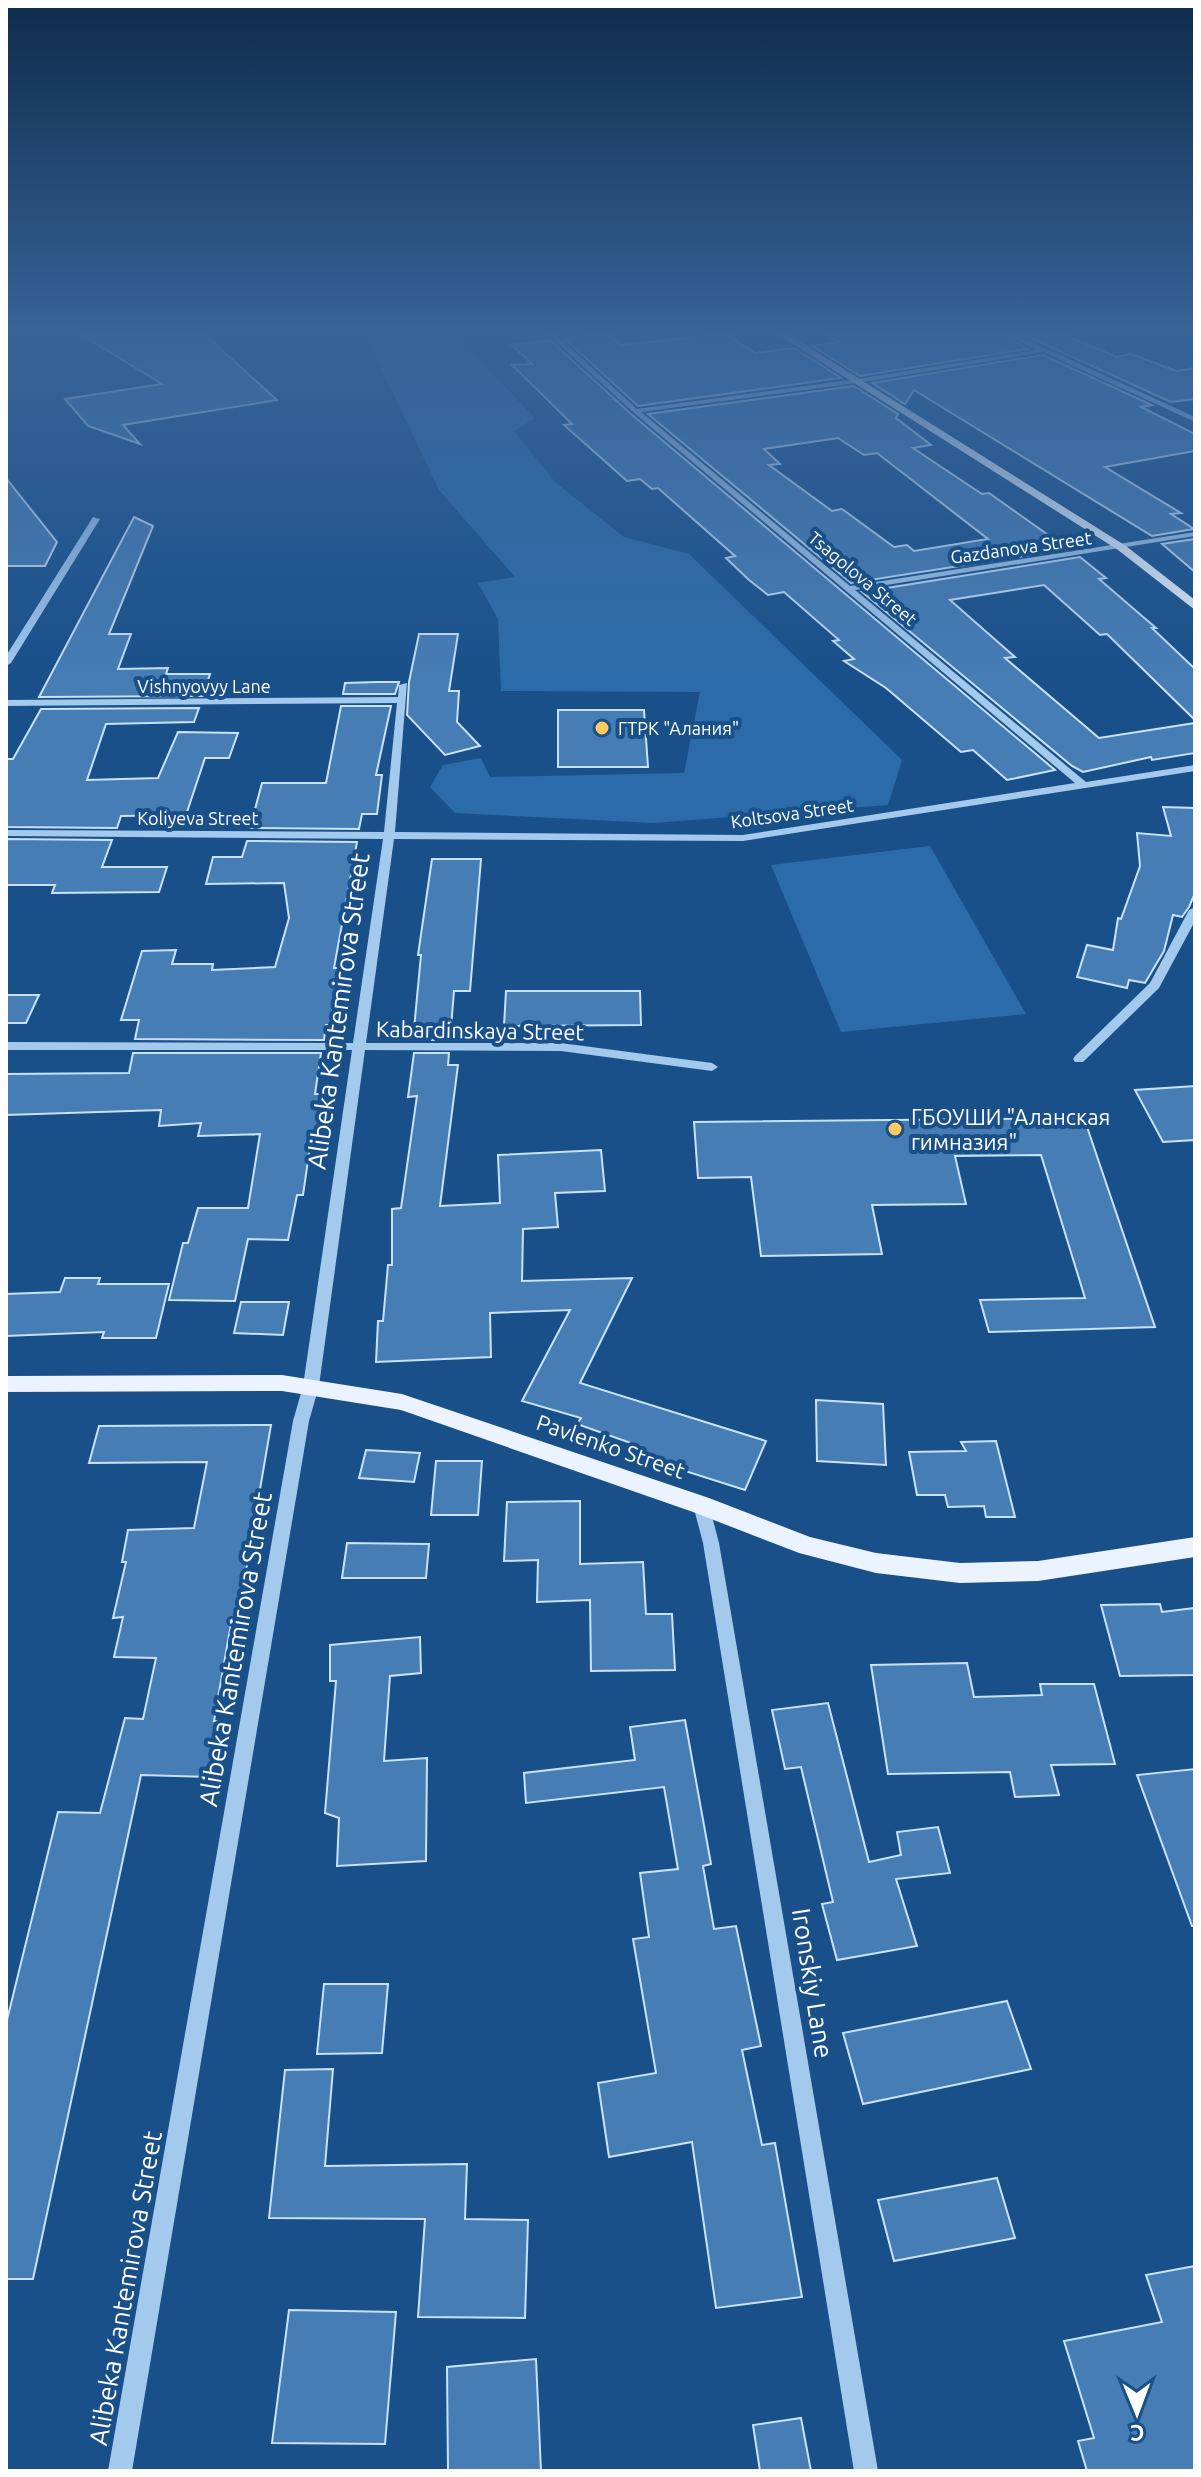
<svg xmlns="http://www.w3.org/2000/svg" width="1201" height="2477" viewBox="0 0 1201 2477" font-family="Ubuntu,sans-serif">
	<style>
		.green { fill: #2c6ba9 }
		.building { fill: #467db5; stroke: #c9e2fa; stroke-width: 2; fill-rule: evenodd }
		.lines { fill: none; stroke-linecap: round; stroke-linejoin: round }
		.minor { fill: #a3c9ed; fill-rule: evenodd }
		.major { fill: #eaf3ff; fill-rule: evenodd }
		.poi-dot { fill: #ffc960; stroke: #19508a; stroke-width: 3 }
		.labels { text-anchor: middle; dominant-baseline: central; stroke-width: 8; stroke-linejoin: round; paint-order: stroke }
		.far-street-label { font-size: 18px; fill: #fff; stroke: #19508a }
		.far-poi-label { font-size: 18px; fill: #fff; stroke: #19508a; text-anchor: start }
		.street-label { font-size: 22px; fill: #fff; stroke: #19508a }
		.poi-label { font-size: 22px; fill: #fff; stroke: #19508a; text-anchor: start }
		.near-street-label { font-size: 26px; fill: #fff; stroke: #19508a }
	</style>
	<rect width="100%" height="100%" fill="#19508a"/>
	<g class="green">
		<polygon points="365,334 454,334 535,418 514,431 555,482 624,537 689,554 902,760 888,805 653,823 455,813 430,787 443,765 481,758 490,777 684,773 700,692 501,691 498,619 478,583 515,577 439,490"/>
		<polygon points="930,846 1026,1014 841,1032 771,865"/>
	</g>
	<g class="building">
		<polygon points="80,334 204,334 277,400 123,425 140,444 88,426 65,399 162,384"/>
		<polygon points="608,334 621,345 726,334 755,353 794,348 841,378 638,406 564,338"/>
		<polygon points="826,334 1002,334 1027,349 860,376 812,346 838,342"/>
		<polygon points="1022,334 1062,334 1117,357 1131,354 1176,371 1195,368 1195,399 1171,402"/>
		<polygon points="550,340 631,414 1055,770 1007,780 973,750 961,752 886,688 844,661 854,659 833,641 839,640 784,592 768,595 749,580 726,558 735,556 658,488 652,489 640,479 627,481 564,425 572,424 512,365 532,364 512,345"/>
		<polygon points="1043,355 1152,405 1141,407 1195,434 1195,451 1105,467 1181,513 1171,514 1194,529 1152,536 914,390 905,404 872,383"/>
		<path d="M854,386L898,414L896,418L931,445L913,448L982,494L989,493L1068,549L851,583L648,414ZM838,438L864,455L877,453L988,539L914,551L907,545L894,547L842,509L832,511L769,465L780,464L764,449Z"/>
		<polygon points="6,478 57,542 45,566 6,566"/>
		<polygon points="134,517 153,526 109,634 131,634 118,669 168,668 166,674 210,674 203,696 39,697"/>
		<polygon points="1195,539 1195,572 1162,544"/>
		<polygon points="1080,557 1106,578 1099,579 1156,628 1152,628 1195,669 1195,720 1107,634 1100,635 1044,585 950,600 1015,657 1005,658 1099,738 1195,723 1195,753 1152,760 1151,757 1083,772 1072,766 862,592"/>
		<polygon points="419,634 458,634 449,691 459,691 457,722 480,746 445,755 407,715 409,682"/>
		<polygon points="377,682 399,682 395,694 343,694 345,683"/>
		<polygon points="341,706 391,706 376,775 382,775 377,814 362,814 359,829 250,828 262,783 326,783"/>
		<polygon points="199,708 194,722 106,724 87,780 158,778 178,732 238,733 229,758 205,758 186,815 121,816 117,828 6,827 6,759 13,759 41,709"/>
		<polygon points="558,710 644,710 648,767 558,767"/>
		<polygon points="1163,807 1195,808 1195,893 1189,907 1182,917 1173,915 1164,951 1145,983 1129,980 1127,988 1077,977 1087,945 1113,950 1118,918 1121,919 1140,866 1137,833 1171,836"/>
		<polygon points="6,839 112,840 102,867 167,867 159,892 52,893 55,885 6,885"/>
		<polygon points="247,841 357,842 334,968 339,968 330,1025 326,1025 324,1040 135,1039 139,1020 121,1020 142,951 176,950 172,964 213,964 212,970 275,967 289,918 284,883 206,884 213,857 242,857"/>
		<polygon points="432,859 481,859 470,991 454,991 450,1040 416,1040 417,1028 414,1029 421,955 418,955"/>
		<polygon points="506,991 640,991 641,1025 504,1026"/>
		<polygon points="6,995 39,995 26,1023 6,1023"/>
		<polygon points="133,1053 321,1053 315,1094 324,1094 315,1147 310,1147 303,1195 297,1195 288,1240 248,1239 235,1301 169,1300 183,1243 188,1243 198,1208 248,1208 260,1134 198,1136 201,1123 159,1126 161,1110 6,1115 6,1074 129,1073"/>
		<polygon points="414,1053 449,1053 448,1065 458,1065 440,1206 500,1203 498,1155 601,1150 605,1191 555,1193 558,1227 523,1229 522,1281 632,1278 580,1383 766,1441 745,1490 641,1457 645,1448 577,1424 581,1418 522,1401 570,1310 490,1313 491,1357 376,1362 378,1321 383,1321 388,1265 392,1265 392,1209 401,1208 417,1096 408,1097"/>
		<polygon points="1195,1086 1195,1140 1163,1142 1135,1090"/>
		<polygon points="1084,1118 1155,1327 989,1332 980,1300 1085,1298 1041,1155 955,1156 966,1204 872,1205 882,1254 761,1256 751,1177 698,1178 694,1122"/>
		<polygon points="65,1278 100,1278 98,1284 169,1284 156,1338 102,1338 104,1332 6,1336 6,1294 60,1292"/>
		<polygon points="241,1302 289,1302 283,1335 234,1333"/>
		<polygon points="816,1400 883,1404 886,1465 817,1461"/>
		<polygon points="271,1425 238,1618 232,1618 214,1721 221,1721 209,1777 141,1775 33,2279 6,2279 6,2024 58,1812 100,1813 125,1718 143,1719 156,1658 114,1657 123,1617 113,1618 126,1562 122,1562 128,1530 194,1528 207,1462 89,1463 99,1426"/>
		<polygon points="996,1441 1015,1517 986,1517 984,1506 948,1507 945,1495 917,1495 909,1452 966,1451 961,1442"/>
		<polygon points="366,1450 420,1453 414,1482 359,1478"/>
		<polygon points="436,1461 482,1461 478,1515 431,1515"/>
		<polygon points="580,1501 580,1564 643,1562 646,1614 672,1614 675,1670 591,1671 590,1600 537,1602 538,1560 504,1561 507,1502"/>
		<polygon points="347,1543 429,1544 426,1578 342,1578"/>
		<polygon points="1160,1604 1162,1612 1195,1608 1195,1675 1120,1676 1101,1605"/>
		<polygon points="420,1637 421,1673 390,1676 384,1761 427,1758 426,1861 337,1866 339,1818 325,1813 336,1681 330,1681 330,1645"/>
		<polygon points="967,1663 974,1697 1042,1695 1040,1684 1094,1684 1115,1764 1051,1765 1059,1795 1015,1797 1010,1772 888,1774 871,1665"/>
		<polygon points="828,1703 869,1862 901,1855 897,1832 938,1827 950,1873 896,1879 917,1946 837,1960 822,1904 833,1902 801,1767 785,1769 772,1710"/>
		<polygon points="685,1720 711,1864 703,1866 714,1929 736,1926 761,2046 742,2050 762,2145 775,2143 802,2297 716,2308 692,2142 609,2157 598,2083 656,2073 633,1939 649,1937 640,1873 678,1869 664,1787 526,1803 524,1773 635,1760 630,1727"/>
		<polygon points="1195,1769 1195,1926 1192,1926 1137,1775"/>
		<polygon points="324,1984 388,1984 382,2053 317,2054"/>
		<polygon points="1007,2001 1031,2069 863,2104 843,2033"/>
		<polygon points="333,2069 325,2166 467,2164 465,2219 528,2220 525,2318 418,2317 425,2219 269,2218 285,2070"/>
		<polygon points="997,2178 1015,2238 894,2261 878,2200"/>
		<polygon points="1195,2266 1195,2471 1087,2471 1078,2441 1094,2438 1064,2341 1162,2322 1146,2275"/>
		<polygon points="289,2310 396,2312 385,2444 272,2443"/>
		<polygon points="536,2359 541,2471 448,2471 447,2367"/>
		<polygon points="801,2418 811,2471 760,2471 753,2425"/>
	</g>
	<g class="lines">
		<g class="minor">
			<polygon points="548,334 555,334 637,409 857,379 1037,350 1005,334 1014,334 1195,417 1195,422 1193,421 1043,352 857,383 641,412 850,586 1195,532 1195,536 855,590 1086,782 1195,765 1195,771 743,841 394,839 366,1043 561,1043 712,1063 718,1067 712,1071 561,1051 365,1050 319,1386 309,1421 132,2471 108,2471 293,1421 303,1386 352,1050 6,1050 6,1042 353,1043 383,839 6,836 6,830 384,832 397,703 6,706 6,700 398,697 399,685 407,683 395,832 743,835 1075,783 633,412"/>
			<polygon points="93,517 100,519 11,663 6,666 6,656"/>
			<polygon points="1195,907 1195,921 1159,988 1083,1062 1075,1062 1073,1059 1075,1056 1150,983 1189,910"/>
			<polygon points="701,1498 707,1500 709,1505 719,1543 878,2471 854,2471 703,1543 693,1505 695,1500"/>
		</g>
		<g class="major">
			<polygon points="777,334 788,334 1126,546 1195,600 1195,610 1118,550"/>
			<polygon points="282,1375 402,1394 709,1498 810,1537 876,1553 960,1563 1038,1561 1195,1537 1195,1557 1038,1581 960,1583 876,1573 799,1553 693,1512 401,1410 282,1391 6,1392 6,1376"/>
		</g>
	</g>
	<linearGradient id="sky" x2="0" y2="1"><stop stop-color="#0e2c4c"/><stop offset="0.49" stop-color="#386498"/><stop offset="1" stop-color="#386498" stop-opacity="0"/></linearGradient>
	<rect width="1201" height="681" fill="url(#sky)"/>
	<g class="poi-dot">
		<circle cx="602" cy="728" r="8"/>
		<circle cx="895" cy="1129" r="8"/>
	</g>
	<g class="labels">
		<g class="far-street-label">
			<text transform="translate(1021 547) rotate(-8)">Gazdanova Street</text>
			<text transform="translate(863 578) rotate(40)">Tsagolova Street</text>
			<text x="204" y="686">Vishnyovyy Lane</text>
			<text transform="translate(792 813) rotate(-8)">Koltsova Street</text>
			<text x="198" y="818">Koliyeva Street</text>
		</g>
		<g class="far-poi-label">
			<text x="618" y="728">ГТРК "Алания"</text>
		</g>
		<g class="street-label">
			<text transform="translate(480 1030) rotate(1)">Kabardinskaya Street</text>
			<text transform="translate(611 1446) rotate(19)">Pavlenko Street</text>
		</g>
		<g class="poi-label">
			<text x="911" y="1116">ГБОУШИ "Аланская<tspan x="911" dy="25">гимназия"</tspan></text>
		</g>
		<g class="near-street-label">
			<text transform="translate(338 1011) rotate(-82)">Alibeka Kantemirova Street</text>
			<text transform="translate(235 1649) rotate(-80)">Alibeka Kantemirova Street</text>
			<text transform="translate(813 1983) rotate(81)">Ironskiy Lane</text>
			<text transform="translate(125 2288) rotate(-80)">Alibeka Kantemirova Street</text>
		</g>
	</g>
	<rect width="1201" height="2477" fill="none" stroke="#ffffff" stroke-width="16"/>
	<g transform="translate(1137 2413) rotate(179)" stroke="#19508a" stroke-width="6" paint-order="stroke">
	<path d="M0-6L14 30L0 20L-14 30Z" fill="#ffffff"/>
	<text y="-12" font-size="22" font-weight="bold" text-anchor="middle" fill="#ffffff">С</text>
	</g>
</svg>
